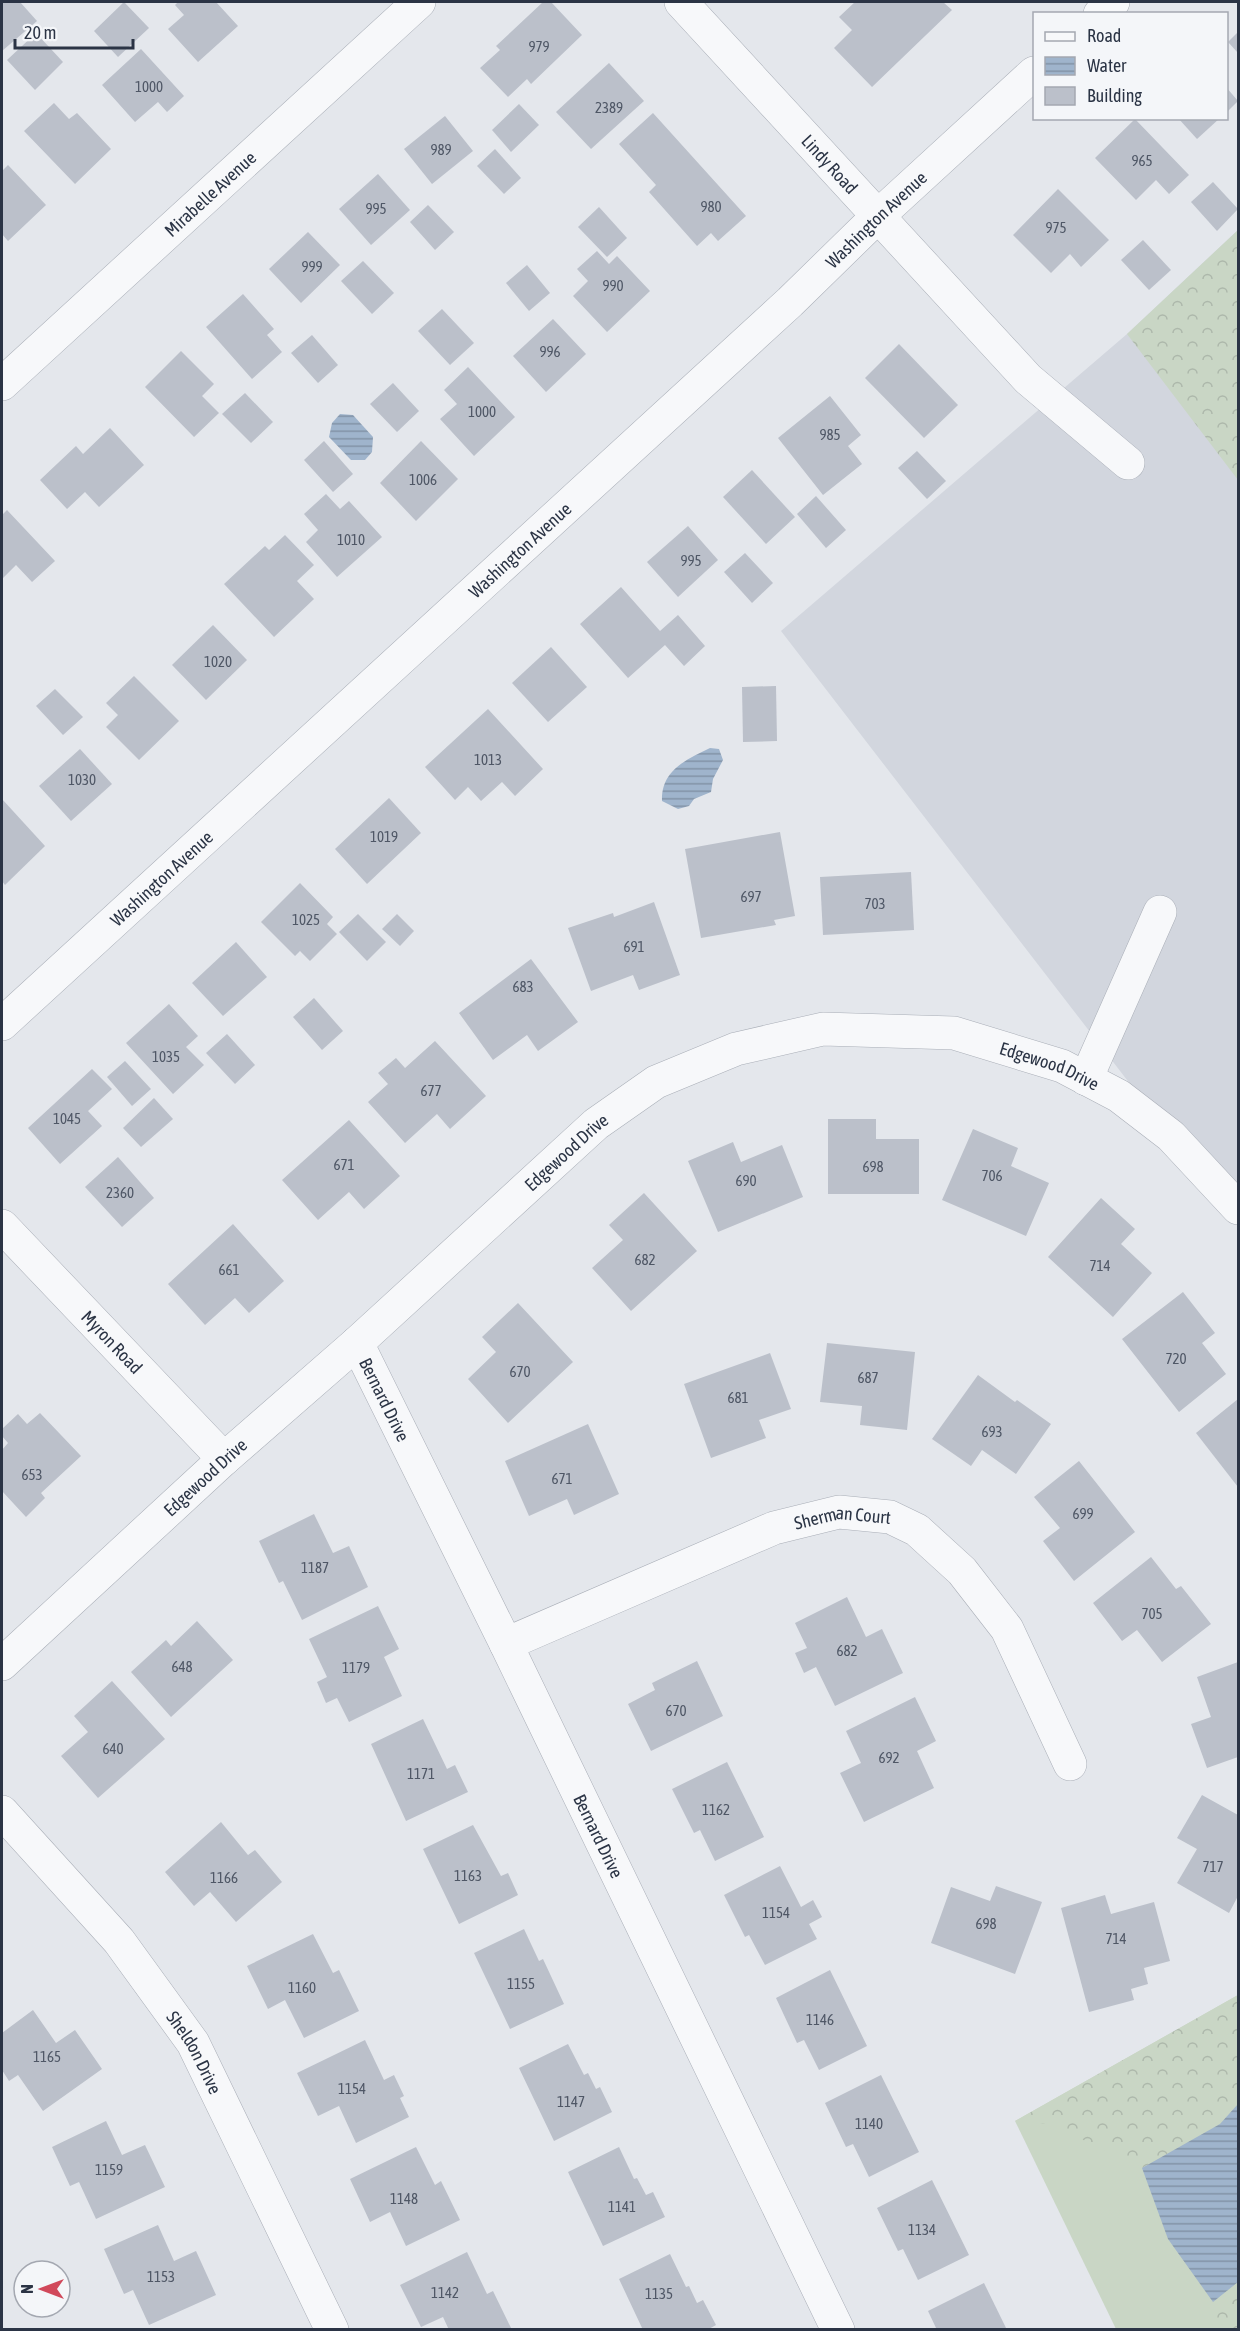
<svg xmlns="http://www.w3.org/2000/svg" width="1240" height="2331" viewBox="0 0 1240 2331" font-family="'Asap Condensed',sans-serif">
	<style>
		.built { fill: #d2d6de }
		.grass { fill: #c9d6c5 }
		.forest { fill: url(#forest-crowns) }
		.water { fill: url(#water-rules) }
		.building { fill: #bbc0ca }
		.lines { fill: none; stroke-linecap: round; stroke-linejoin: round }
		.minor-casing { stroke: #a9aeb7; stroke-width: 34 }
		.minor { stroke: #f7f8fa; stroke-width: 33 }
		.labels { text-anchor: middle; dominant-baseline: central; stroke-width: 5; stroke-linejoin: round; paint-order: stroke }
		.number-label { font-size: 15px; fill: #4f5766 }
		.street-label { font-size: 18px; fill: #2b3445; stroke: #f4f6f9 }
	</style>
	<defs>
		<pattern id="forest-crowns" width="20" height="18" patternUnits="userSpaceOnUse" patternTransform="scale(1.5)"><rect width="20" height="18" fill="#c9d6c5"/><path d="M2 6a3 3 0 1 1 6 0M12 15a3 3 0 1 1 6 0" fill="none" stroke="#adb8ab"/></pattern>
		<pattern id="water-rules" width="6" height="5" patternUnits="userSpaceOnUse" patternTransform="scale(1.5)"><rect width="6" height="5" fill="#9fb4cc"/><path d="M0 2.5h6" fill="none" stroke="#8293a7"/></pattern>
	</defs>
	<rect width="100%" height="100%" fill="#e4e7ec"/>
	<polygon class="built" points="1238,230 1238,1224 781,631 1127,334"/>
	<polygon class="grass" points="1238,1995 1238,2329 1116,2329 1015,2121"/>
	<g class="forest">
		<polygon points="1238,230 1238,480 1127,334"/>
		<polygon points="1238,1995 1238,2104 1220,2124 1142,2168 1050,2124 1015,2121"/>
		<polygon points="1238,2282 1238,2329 1214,2329 1213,2302"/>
	</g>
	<g class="water">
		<polygon points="340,414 353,415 373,437 372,452 365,460 351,460 329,437 332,423"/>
		<path d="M710,748L719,749L723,760L713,779L711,792L694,799L689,806L678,809L662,801C661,770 686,760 710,748Z"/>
		<polygon points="1238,2104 1238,2282 1213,2302 1168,2239 1142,2168 1220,2124"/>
	</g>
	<g class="building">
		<polygon points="2,2 20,2 37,21 2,51"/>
		<polygon points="124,2 149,28 118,57 94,31"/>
		<polygon points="178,2 216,2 238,26 198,62 168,29 184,15 175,5"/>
		<polygon points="543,2 551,2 582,35 531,84 527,79 508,97 480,68 500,50 496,46"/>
		<polygon points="855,2 943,2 952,10 872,87 834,48 852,30 839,17"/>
		<polygon points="1238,32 1238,53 1228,42"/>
		<polygon points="36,33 63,62 35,90 7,60"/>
		<polygon points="141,49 184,96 167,112 158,102 135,122 102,85"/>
		<polygon points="609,63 644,101 591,149 556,112"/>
		<polygon points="1226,87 1238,101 1226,113"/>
		<polygon points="54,103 69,119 77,113 111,149 75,184 24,131"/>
		<polygon points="519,104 539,125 511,152 492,130"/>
		<polygon points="653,113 746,216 718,241 711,233 697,246 649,192 656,185 619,144"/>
		<polygon points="445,116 473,151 432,184 404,149"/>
		<polygon points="1178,118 1220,118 1197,139"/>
		<polygon points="1135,119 1189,175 1169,194 1156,180 1136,200 1095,158"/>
		<polygon points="495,149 521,178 504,194 477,166"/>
		<polygon points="8,165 46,205 8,241 2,234 2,168 3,170"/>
		<polygon points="378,174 410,210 371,245 339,209"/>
		<polygon points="1213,182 1238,209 1217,231 1191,202"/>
		<polygon points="1058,189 1109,240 1081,267 1070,254 1051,273 1013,235"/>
		<polygon points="428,205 454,232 435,250 410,222"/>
		<polygon points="599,207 627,238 607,257 578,227"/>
		<polygon points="308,232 340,265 301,303 269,269"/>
		<polygon points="1143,240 1171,270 1149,290 1121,260"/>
		<polygon points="597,251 609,264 617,256 650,291 607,332 573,296 588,281 577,269"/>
		<polygon points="363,261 394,293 372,314 341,281"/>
		<polygon points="527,265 550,293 529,311 506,283"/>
		<polygon points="243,294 274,329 267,335 282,352 252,379 206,327"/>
		<polygon points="442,309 474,343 450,365 418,331"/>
		<polygon points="553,319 586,354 546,392 513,356"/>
		<polygon points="312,335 338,365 318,383 291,353"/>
		<polygon points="899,344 958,405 924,438 865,378"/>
		<polygon points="181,351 214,384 202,396 219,413 194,437 145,387"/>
		<polygon points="468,367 515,417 474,456 440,419 457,404 444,390"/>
		<polygon points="393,383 419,411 397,432 370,404"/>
		<polygon points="245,393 273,422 251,443 222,414"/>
		<polygon points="830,396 861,435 848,446 862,464 823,495 778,438"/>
		<polygon points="110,428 144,465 99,507 85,492 67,509 40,480 76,446 83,454"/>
		<polygon points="324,441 353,474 333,492 304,460"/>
		<polygon points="421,441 458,479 416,521 380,483"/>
		<polygon points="917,451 946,481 927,499 898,468"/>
		<polygon points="752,470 795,517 766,544 723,497"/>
		<polygon points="326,494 340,509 349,501 382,537 337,577 306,542 318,530 304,514"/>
		<polygon points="816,496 846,530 826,548 797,514"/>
		<polygon points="7,510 55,561 32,582 16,565 2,579 2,515"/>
		<polygon points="688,526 718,560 678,597 647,562"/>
		<polygon points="285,535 314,565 297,581 314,599 274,637 224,584 265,546 269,550"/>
		<polygon points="745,553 773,583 752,603 724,572"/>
		<polygon points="621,587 660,631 678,615 705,646 684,666 665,645 628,678 580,624"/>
		<polygon points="213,625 247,660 206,700 172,665"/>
		<polygon points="551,647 587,687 548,722 512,683"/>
		<polygon points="134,676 179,721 139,760 106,727 118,715 106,703"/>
		<polygon points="776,686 777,741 743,742 742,687"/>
		<polygon points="55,689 83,717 63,735 36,706"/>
		<polygon points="488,709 543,769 515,796 502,782 481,801 468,787 455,800 425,767"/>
		<polygon points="80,749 112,784 71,821 39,786"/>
		<polygon points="389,798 421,833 367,884 335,849"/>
		<polygon points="2,799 45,846 5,885 2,881"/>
		<polygon points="780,832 795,916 774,920 776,925 701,938 685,849"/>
		<polygon points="911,872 914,930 823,935 820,877"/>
		<polygon points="300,883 333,917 327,924 337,934 310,961 300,951 295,956 261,922"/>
		<polygon points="654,902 680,975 639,990 633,975 591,991 568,928 613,913 614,917"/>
		<polygon points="358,914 386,942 367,961 339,932"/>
		<polygon points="397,914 414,931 400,946 382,929"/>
		<polygon points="236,942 267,977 223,1016 192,983"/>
		<polygon points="531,959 578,1022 538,1051 527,1035 493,1060 459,1013"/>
		<polygon points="314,998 343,1031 322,1050 293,1017"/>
		<polygon points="169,1004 198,1036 186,1047 204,1065 173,1094 126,1043"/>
		<polygon points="227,1034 255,1065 235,1084 206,1053"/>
		<polygon points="435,1041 486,1096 450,1129 437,1114 405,1143 368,1102 388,1084 378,1073 396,1058 405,1068"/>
		<polygon points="125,1061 151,1089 132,1106 107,1077"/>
		<polygon points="92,1069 112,1089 88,1111 102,1126 60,1164 28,1128"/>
		<polygon points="154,1098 173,1119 141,1147 123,1128"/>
		<polygon points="828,1119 876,1119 876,1139 919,1139 919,1194 828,1194"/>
		<polygon points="349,1120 400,1176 364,1209 349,1192 318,1220 282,1180"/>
		<polygon points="973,1129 1018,1148 1011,1166 1049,1183 1026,1236 942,1200"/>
		<polygon points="733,1142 741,1162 782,1145 803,1197 718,1232 688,1161"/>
		<polygon points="118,1157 154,1198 122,1227 85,1187"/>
		<polygon points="644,1193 697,1251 631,1311 592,1268 623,1240 609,1225"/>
		<polygon points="1101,1198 1135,1229 1121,1244 1152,1273 1113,1317 1048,1257"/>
		<polygon points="233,1224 284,1281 249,1313 235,1298 205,1325 168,1284"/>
		<polygon points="1183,1292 1215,1333 1202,1343 1226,1374 1179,1412 1122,1339"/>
		<polygon points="518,1303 573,1362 508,1423 468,1379 496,1352 482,1337"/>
		<polygon points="827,1343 915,1352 907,1430 860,1425 862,1406 820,1402"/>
		<polygon points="770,1353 791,1409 759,1420 766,1438 711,1458 684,1384"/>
		<polygon points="978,1375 1015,1402 1017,1400 1051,1424 1016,1474 982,1450 971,1466 932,1439"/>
		<polygon points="1238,1399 1238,1487 1196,1433"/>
		<polygon points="40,1413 81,1456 41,1493 45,1498 26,1517 2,1491 2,1450 8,1443 2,1436 2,1429 18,1414 27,1424"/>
		<polygon points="588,1424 619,1494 574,1515 567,1499 529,1516 505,1461"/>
		<polygon points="1079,1461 1135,1532 1074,1581 1043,1541 1060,1528 1034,1497"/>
		<polygon points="314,1514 333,1553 349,1546 368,1587 302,1620 283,1581 279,1583 259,1541"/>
		<polygon points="1151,1557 1176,1589 1181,1586 1211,1624 1162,1662 1137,1630 1122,1641 1093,1603"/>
		<polygon points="847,1597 866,1637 882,1629 903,1673 835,1706 816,1667 804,1673 795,1653 807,1648 795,1623"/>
		<polygon points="378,1606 399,1649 384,1657 402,1696 349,1722 337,1698 326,1703 317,1682 327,1677 309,1639"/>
		<polygon points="197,1621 233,1660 171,1717 131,1672 166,1640 171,1646"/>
		<polygon points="697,1661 723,1716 651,1751 628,1704 655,1690 652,1683"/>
		<polygon points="1238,1662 1238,1757 1207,1768 1191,1724 1211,1717 1197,1677"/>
		<polygon points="112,1681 165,1739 98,1798 61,1756 88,1732 74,1716"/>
		<polygon points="915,1697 936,1741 917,1751 934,1788 864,1822 840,1773 861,1763 846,1731"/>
		<polygon points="423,1719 447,1769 455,1765 468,1792 406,1821 371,1744"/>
		<polygon points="727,1762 764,1837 715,1861 700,1830 694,1833 672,1789"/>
		<polygon points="1202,1795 1238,1815 1238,1896 1229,1913 1177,1883 1197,1849 1177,1838"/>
		<polygon points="221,1822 248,1855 255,1850 282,1882 236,1922 210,1892 194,1906 165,1872"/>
		<polygon points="473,1825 501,1876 508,1873 518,1895 459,1924 423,1849"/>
		<polygon points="780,1866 801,1907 813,1900 822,1917 809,1924 817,1939 765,1965 749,1935 745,1937 724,1895"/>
		<polygon points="996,1886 1042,1902 1015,1974 931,1943 951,1887 990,1901"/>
		<polygon points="1105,1895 1111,1914 1154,1902 1170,1961 1144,1968 1148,1984 1131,1989 1134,2000 1089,2012 1061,1908"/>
		<polygon points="524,1929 539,1961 543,1959 564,2004 510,2029 474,1953"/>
		<polygon points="313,1934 333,1973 339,1970 359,2011 304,2038 285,2000 268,2009 247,1966"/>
		<polygon points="830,1970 867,2046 819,2070 804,2040 797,2043 776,1998"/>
		<polygon points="33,2010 56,2043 75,2030 102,2069 43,2111 18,2075 9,2081 2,2070 2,2033"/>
		<polygon points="365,2040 384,2080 394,2075 404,2096 400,2098 409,2117 356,2143 339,2106 318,2116 297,2073"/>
		<polygon points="568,2044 584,2075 588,2073 596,2089 600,2087 612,2112 554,2141 519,2068"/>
		<polygon points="881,2075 919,2152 869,2177 853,2144 846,2147 825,2103"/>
		<polygon points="106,2121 122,2155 145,2145 165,2187 96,2219 79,2182 70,2186 52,2147"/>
		<polygon points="416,2147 435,2185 441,2181 460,2220 406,2246 390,2212 370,2222 350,2179"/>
		<polygon points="619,2147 634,2179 637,2178 646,2195 653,2192 665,2217 603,2246 568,2172"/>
		<polygon points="932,2180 969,2255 918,2280 903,2249 898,2251 877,2208"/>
		<polygon points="158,2225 174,2261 196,2251 216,2295 149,2325 133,2290 124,2294 104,2249"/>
		<polygon points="467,2252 487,2294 493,2291 512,2330 449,2330 443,2317 421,2327 400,2285"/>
		<polygon points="670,2254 686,2287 689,2286 697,2303 703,2300 716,2325 707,2330 643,2330 619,2279"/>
		<polygon points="984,2283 1007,2330 937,2330 928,2311"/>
	</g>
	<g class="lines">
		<defs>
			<g id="minor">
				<path id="s1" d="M681,2L1028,379L1128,463"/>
				<polyline points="1100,14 1113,2"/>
				<path id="s2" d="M2,384L419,2"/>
				<path id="s3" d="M2,1024L790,302L878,216L1034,73"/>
				<polyline points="1086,1079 1160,912"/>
				<path id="s4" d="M2,1226L224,1459"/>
				<path id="s5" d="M357,1343L506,1644L838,2330"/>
				<path id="s6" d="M506,1644L774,1528L839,1512L890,1517L917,1530L962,1571L1007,1629L1070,1764"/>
				<path id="s7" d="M2,1664L224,1459L357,1343L596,1124L656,1082L736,1049L823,1029L954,1033L1062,1066L1119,1096L1171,1136L1238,1208"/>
				<path id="s8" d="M2,1812L119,1941L193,2043L332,2330"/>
			</g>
		</defs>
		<use href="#minor" class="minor-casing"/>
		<use href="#minor" class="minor"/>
	</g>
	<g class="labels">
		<g class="number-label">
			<text x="539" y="46">979</text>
			<text x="149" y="86">1000</text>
			<text x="609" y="107">2389</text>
			<text x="441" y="149">989</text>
			<text x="1142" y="160">965</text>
			<text x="711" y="206">980</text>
			<text x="376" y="208">995</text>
			<text x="1056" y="227">975</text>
			<text x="312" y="266">999</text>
			<text x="613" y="285">990</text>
			<text x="550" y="351">996</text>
			<text x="482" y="411">1000</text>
			<text x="830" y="434">985</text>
			<text x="423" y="479">1006</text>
			<text x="351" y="539">1010</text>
			<text x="691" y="560">995</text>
			<text x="218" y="661">1020</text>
			<text x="488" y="759">1013</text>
			<text x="82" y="779">1030</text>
			<text x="384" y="836">1019</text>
			<text x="751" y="896">697</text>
			<text x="875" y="903">703</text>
			<text x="306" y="919">1025</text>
			<text x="634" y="946">691</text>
			<text x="523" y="986">683</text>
			<text x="166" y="1056">1035</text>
			<text x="431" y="1090">677</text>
			<text x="67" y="1118">1045</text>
			<text x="344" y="1164">671</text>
			<text x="873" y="1166">698</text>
			<text x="992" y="1175">706</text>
			<text x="746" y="1180">690</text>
			<text x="120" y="1192">2360</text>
			<text x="645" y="1259">682</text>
			<text x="1100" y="1265">714</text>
			<text x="229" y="1269">661</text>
			<text x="1176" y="1358">720</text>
			<text x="520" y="1371">670</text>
			<text x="868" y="1377">687</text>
			<text x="738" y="1397">681</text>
			<text x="992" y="1431">693</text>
			<text x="32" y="1474">653</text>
			<text x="562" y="1478">671</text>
			<text x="1083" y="1513">699</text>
			<text x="315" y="1567">1187</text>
			<text x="1152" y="1613">705</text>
			<text x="847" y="1650">682</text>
			<text x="182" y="1666">648</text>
			<text x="356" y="1667">1179</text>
			<text x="676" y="1710">670</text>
			<text x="113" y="1748">640</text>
			<text x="889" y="1757">692</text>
			<text x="421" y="1773">1171</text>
			<text x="716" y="1809">1162</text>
			<text x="1213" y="1866">717</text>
			<text x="468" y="1875">1163</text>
			<text x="224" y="1877">1166</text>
			<text x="776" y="1912">1154</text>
			<text x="986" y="1923">698</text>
			<text x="1116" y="1938">714</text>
			<text x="521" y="1983">1155</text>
			<text x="302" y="1987">1160</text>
			<text x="820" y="2019">1146</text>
			<text x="47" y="2056">1165</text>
			<text x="352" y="2088">1154</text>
			<text x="571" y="2101">1147</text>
			<text x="869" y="2123">1140</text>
			<text x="109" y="2169">1159</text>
			<text x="404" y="2198">1148</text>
			<text x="622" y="2206">1141</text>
			<text x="922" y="2229">1134</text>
			<text x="161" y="2276">1153</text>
			<text x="445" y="2292">1142</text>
			<text x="659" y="2293">1135</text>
		</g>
		<g class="street-label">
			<text stroke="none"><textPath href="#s1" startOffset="220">Lindy Road</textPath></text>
			<text stroke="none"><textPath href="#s2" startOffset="282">Mirabelle Avenue</textPath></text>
			<text stroke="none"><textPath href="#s3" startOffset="1188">Washington Avenue</textPath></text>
			<text stroke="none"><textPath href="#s3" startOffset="702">Washington Avenue</textPath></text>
			<text stroke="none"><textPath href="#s3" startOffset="216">Washington Avenue</textPath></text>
			<text stroke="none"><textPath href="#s7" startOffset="1284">Edgewood Drive</textPath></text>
			<text stroke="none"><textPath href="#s7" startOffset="762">Edgewood Drive</textPath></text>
			<text stroke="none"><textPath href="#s4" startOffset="160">Myron Road</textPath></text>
			<text stroke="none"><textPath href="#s5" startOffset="63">Bernard Drive</textPath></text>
			<text stroke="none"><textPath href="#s7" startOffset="276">Edgewood Drive</textPath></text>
			<text stroke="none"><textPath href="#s6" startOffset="362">Sherman Court</textPath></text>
			<text stroke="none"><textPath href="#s5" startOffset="549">Bernard Drive</textPath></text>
			<text stroke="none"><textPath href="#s8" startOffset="309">Sheldon Drive</textPath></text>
		</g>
	</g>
	<rect width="1240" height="2331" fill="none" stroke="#2b3445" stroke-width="6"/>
	<rect x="1033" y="12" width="195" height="108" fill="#f4f6f9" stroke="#a4a8b1" stroke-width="1.5"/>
	<rect x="1045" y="32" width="30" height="9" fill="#f7f8fa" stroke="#a4a8b1" stroke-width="1.5"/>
	<text x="1087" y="42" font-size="18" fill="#2b3445">Road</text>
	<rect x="1045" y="57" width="30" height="18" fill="url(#water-rules)" stroke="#a4a8b1" stroke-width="1.5"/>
	<text x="1087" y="72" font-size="18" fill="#2b3445">Water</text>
	<rect x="1045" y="87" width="30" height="18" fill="#bbc0ca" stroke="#a4a8b1" stroke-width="1.5"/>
	<text x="1087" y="102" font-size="18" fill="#2b3445">Building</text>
	<g transform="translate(42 2289) rotate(270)"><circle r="28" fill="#f4f6f9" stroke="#a4a8b1" stroke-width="1.5"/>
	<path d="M0-4.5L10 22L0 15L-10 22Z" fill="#d1495b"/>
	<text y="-9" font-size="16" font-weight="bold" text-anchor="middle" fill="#2b3445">N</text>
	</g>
	<path d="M15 39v9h118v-9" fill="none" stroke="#2b3445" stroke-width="3"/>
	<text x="24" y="39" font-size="18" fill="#2b3445" stroke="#f4f6f9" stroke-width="4.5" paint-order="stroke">20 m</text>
</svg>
